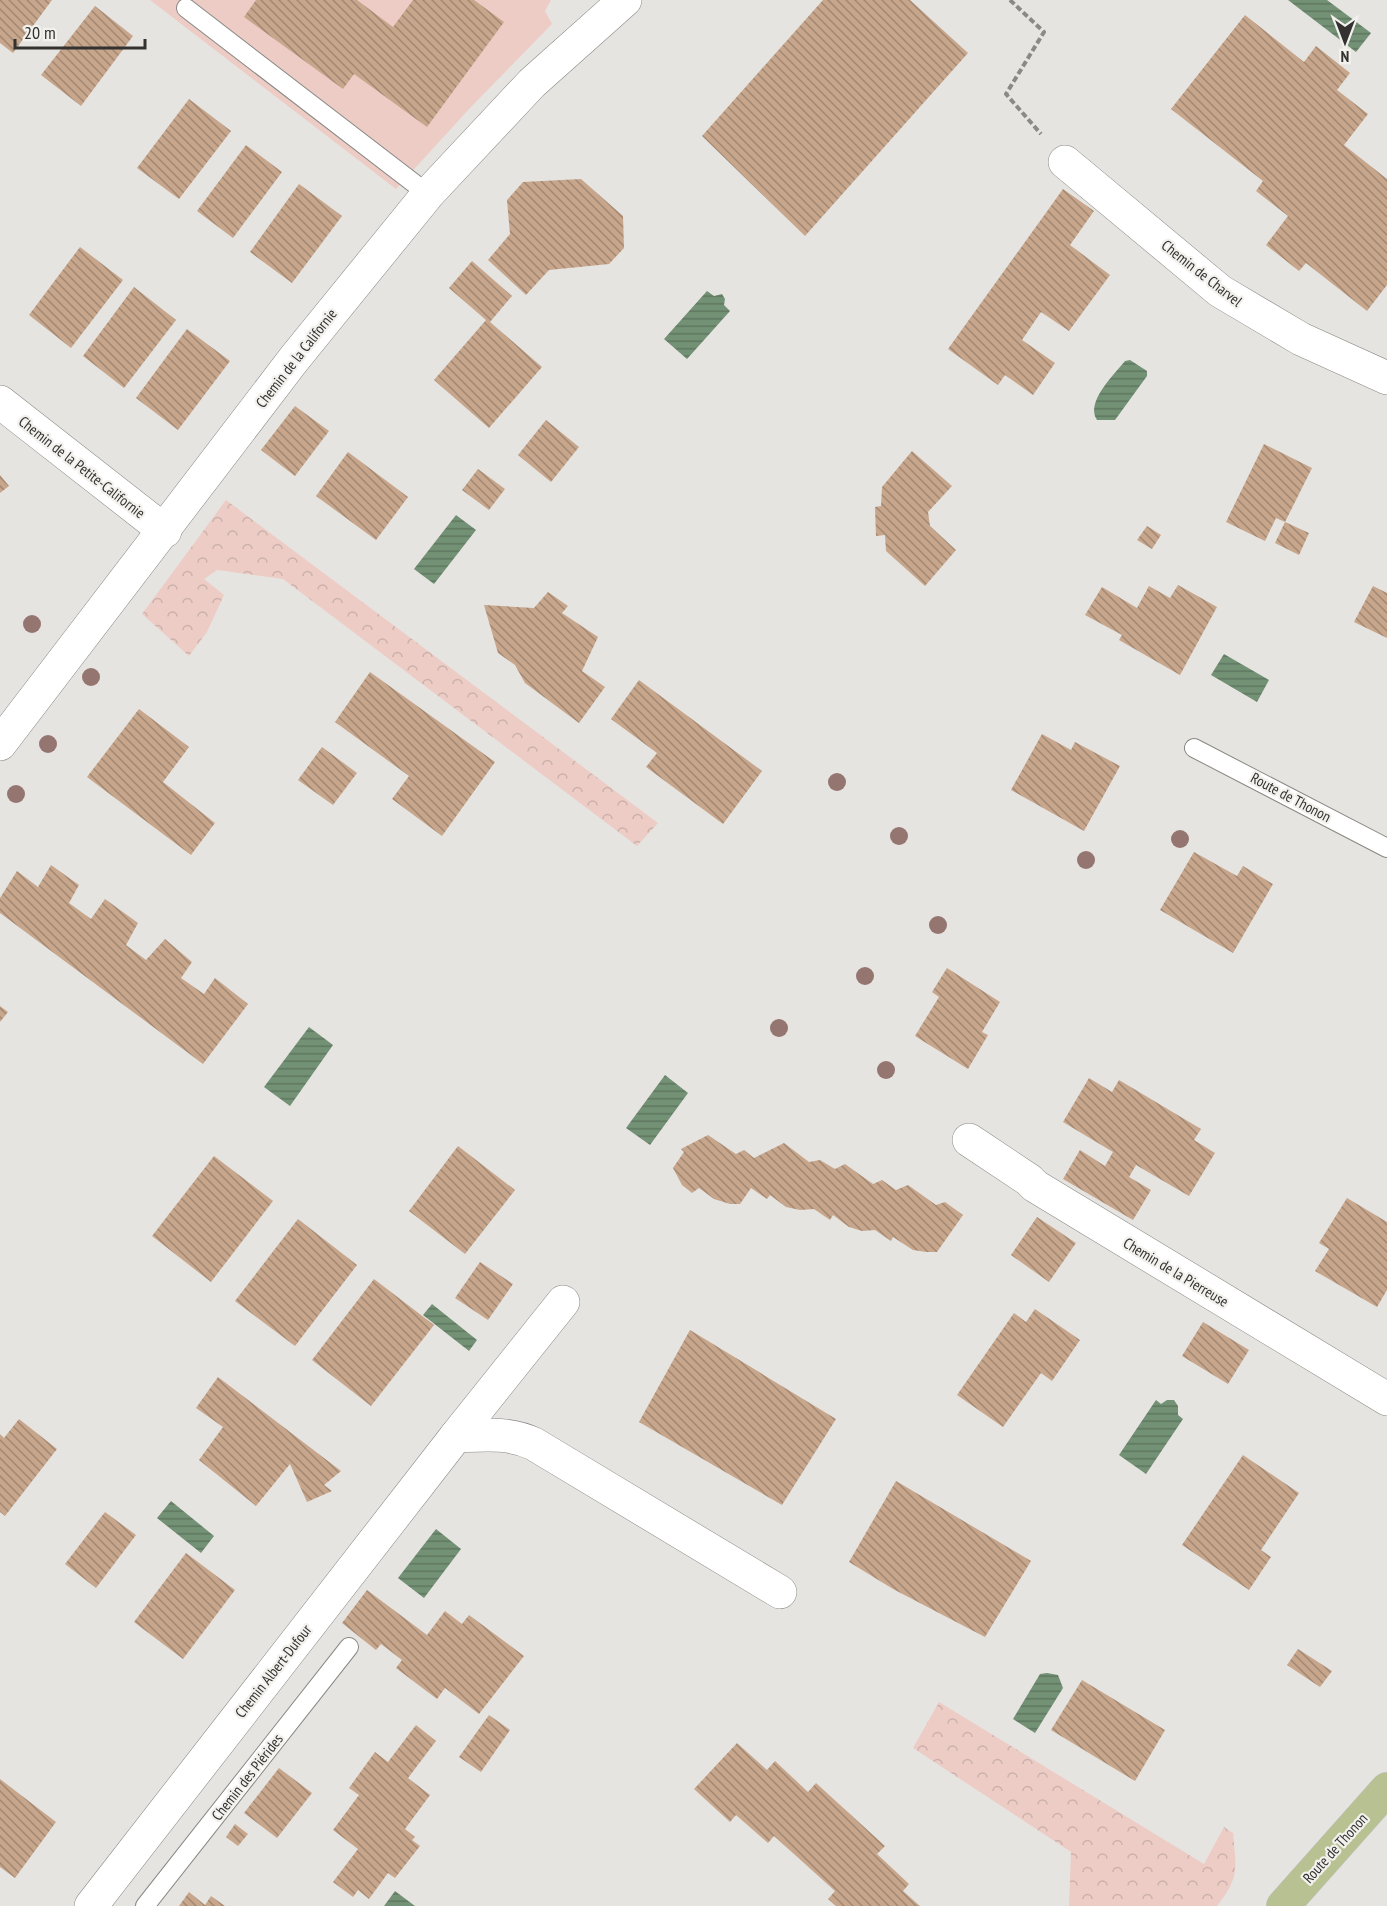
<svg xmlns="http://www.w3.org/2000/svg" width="1387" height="1906" viewBox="0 0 1387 1906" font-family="'PT Sans Narrow',sans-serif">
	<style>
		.grass { fill: #edccc6 }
		.forest { fill: url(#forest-crowns) }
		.water { fill: url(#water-rules) }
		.building { fill: url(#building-back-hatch) }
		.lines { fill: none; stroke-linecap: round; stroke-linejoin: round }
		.service-casing { stroke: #898884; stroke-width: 20 }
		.minor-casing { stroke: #898884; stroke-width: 34 }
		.primary-casing { stroke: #c2c2c1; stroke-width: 34 }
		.path { stroke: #8b8986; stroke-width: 4; stroke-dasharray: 6 3; stroke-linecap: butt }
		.service { stroke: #fff; stroke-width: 18 }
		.minor { stroke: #fff; stroke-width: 33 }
		.primary { stroke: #b8c192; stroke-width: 33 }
		.tree { fill: #94756f }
		.labels { text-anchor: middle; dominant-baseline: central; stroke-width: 4.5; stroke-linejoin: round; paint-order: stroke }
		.street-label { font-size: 15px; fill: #333230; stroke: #f3f1ed }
	</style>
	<defs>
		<pattern id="forest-crowns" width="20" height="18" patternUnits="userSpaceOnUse" patternTransform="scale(1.5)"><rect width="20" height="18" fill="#edccc6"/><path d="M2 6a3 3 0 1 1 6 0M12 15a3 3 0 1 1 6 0" fill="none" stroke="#ccb0aa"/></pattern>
		<pattern id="water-rules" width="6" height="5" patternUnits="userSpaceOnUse" patternTransform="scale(1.5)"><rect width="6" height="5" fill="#739175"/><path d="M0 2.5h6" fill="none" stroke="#5f7760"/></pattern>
		<pattern id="building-back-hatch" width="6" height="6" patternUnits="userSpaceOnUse" patternTransform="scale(1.5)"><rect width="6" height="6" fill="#c7a68c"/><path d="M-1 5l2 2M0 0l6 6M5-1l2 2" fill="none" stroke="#a28873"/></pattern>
	</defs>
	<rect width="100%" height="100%" fill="#e6e4e0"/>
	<polygon class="grass" points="150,0 551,0 545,11 552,24 470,108 396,189"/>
	<g class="forest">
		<polygon points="226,500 658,823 637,846 283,579 217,570 204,579 224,595 207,632 189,656 142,614"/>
		<path d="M939,1702L1204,1864L1224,1827L1233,1833C1236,1868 1240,1877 1217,1906H1069L1071,1852L913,1748Z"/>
	</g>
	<g class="water">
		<polygon points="1288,0 1327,0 1371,33 1356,52"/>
		<polygon points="707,291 714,296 722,294 725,299 724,305 730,311 687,359 664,339"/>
		<path d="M1130,360L1147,371V376L1115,420H1097C1085,402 1114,375 1125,361Z"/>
		<polygon points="456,515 476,530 434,584 414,569"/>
		<polygon points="1224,654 1269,680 1257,702 1211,675"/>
		<polygon points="309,1027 333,1045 290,1106 264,1087"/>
		<polygon points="665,1075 688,1093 650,1145 626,1128"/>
		<polygon points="432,1304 477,1340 469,1351 423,1315"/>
		<polygon points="1156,1400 1161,1404 1167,1400 1174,1400 1178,1406 1178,1415 1183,1419 1146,1474 1119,1455"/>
		<polygon points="171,1501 214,1536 201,1553 157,1518"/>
		<polygon points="436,1529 461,1549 424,1598 398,1578"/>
		<polygon points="1047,1673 1058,1675 1063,1688 1035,1733 1013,1719 1040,1674"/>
		<polygon points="395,1891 415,1906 384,1906"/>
	</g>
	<g class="building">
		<polygon points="0,0 52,0 13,53 0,43"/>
		<polygon points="256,0 357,0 393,27 413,0 474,0 504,22 427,127 354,74 343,89 244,17"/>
		<polygon points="823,0 910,0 968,53 805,236 702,136"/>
		<polygon points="95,6 133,36 81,106 41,75"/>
		<polygon points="1245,15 1304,62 1316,46 1350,73 1337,90 1368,114 1344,145 1387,179 1387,285 1367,311 1306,263 1299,271 1266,245 1288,216 1256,191 1263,181 1171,109"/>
		<polygon points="189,99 231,131 179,199 137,168"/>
		<polygon points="246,145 282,172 233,238 197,211"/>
		<polygon points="581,179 623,216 624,248 609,264 549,270 526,295 488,260 510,234 507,200 523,182"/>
		<polygon points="299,184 342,216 292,283 250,252"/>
		<polygon points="1063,189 1094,211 1070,245 1110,275 1069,331 1041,312 1022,340 1055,363 1033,395 1005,375 998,385 948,349"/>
		<polygon points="80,247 123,280 71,348 29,315"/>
		<polygon points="472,261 512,296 490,322 542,367 489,428 434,380 486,320 449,288"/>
		<polygon points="134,287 176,320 124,388 83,356"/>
		<polygon points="187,329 230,361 178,430 136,398"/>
		<polygon points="295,406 329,431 295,476 261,450"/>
		<polygon points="546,420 579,447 551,482 518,455"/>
		<polygon points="1264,444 1312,468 1285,522 1276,518 1265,541 1226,522"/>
		<polygon points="912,451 952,486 928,512 930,526 956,550 925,586 886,551 885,535 876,536 875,507 881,506 882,487"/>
		<polygon points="348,452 408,497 376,540 316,496"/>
		<polygon points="478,469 505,489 489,510 462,490"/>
		<polygon points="0,475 9,486 0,493"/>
		<polygon points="1285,522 1309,533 1299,555 1275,543"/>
		<polygon points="1147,526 1161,535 1152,549 1137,540"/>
		<polygon points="1178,585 1217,607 1180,675 1119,640 1122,635 1085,615 1102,587 1137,608 1149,586 1170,598"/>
		<polygon points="1373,586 1387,593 1387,638 1354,622"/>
		<polygon points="548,592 568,606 562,613 598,637 582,671 605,687 579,723 525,683 515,665 498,653 484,605 534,608"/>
		<polygon points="370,672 495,762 442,836 392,799 409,776 335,722"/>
		<polygon points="639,680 762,771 723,824 646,767 657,753 611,719"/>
		<polygon points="139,709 189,747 163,782 215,823 191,855 87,777"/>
		<polygon points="1042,734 1071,750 1075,742 1120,766 1084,831 1011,790"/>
		<polygon points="322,747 357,773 333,805 298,780"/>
		<polygon points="1194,852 1237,876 1243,866 1273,884 1233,953 1160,910"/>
		<polygon points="51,865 79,885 69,903 91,919 105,899 138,923 126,945 146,960 165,939 192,962 181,978 204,994 215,978 248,1004 203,1064 0,913 0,898 17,871 38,887"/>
		<polygon points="947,968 1000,1002 982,1032 988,1035 968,1069 915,1036 939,997 932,992"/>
		<polygon points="0,1006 8,1012 0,1022"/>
		<polygon points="1089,1078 1112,1092 1119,1080 1201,1129 1194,1140 1215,1153 1189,1196 1136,1165 1129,1177 1151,1190 1133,1220 1063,1179 1080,1150 1105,1166 1113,1152 1063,1122"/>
		<polygon points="708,1135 736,1154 744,1150 754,1158 784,1143 809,1162 820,1160 835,1169 845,1164 873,1184 882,1180 896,1190 908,1185 936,1205 945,1202 963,1215 937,1252 926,1252 913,1250 893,1237 891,1241 875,1230 862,1231 849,1227 833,1215 830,1220 814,1209 800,1210 786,1207 770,1195 767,1199 751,1188 740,1204 730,1204 714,1199 699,1188 692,1193 682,1185 673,1168 684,1152 681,1149"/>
		<polygon points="458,1146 515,1190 465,1254 409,1211"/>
		<polygon points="214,1156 273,1201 211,1282 152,1236"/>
		<polygon points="1347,1198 1387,1222 1387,1290 1377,1307 1315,1271 1329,1249 1319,1243"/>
		<polygon points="1037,1217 1076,1243 1049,1282 1011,1255"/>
		<polygon points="298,1219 357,1265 295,1346 235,1301"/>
		<polygon points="480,1262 513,1284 488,1320 455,1298"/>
		<polygon points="374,1279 434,1325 371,1406 312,1360"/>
		<polygon points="1035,1309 1080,1340 1052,1381 1041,1373 1003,1427 957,1395 1014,1313 1026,1322"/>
		<polygon points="1203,1322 1249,1350 1228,1384 1182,1356"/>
		<polygon points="690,1330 836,1419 782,1505 639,1422"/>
		<polygon points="218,1377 341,1471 324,1485 332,1491 307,1502 290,1464 256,1506 199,1460 223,1427 196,1408"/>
		<polygon points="19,1419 57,1449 5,1516 0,1512 0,1434 4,1438"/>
		<polygon points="1243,1455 1299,1493 1261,1550 1271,1557 1249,1590 1182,1545"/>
		<polygon points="896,1481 1031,1561 985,1637 893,1589 849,1562"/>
		<polygon points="105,1512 136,1535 96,1588 65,1564"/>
		<polygon points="186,1553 235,1590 183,1659 134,1622"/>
		<polygon points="367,1590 427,1635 445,1611 462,1624 469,1615 524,1656 479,1714 445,1688 437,1699 396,1668 402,1660 381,1644 376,1650 342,1623"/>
		<polygon points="1298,1649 1332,1671 1320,1687 1287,1665"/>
		<polygon points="1082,1680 1165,1730 1135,1781 1051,1730"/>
		<polygon points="489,1715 510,1730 481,1772 459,1757"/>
		<polygon points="416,1725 436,1741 408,1778 430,1795 405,1829 415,1837 412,1840 420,1846 395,1878 388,1873 369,1899 358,1890 353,1897 333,1882 358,1849 333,1830 359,1795 349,1788 375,1752 388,1762"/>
		<polygon points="737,1743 767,1770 775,1761 808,1792 816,1783 885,1846 877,1854 909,1884 903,1891 920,1906 836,1906 828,1899 835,1891 774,1836 768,1843 736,1815 730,1822 694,1789"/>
		<polygon points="279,1768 312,1793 277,1838 244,1813"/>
		<polygon points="0,1779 56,1822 15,1878 0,1867"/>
		<polygon points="235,1824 248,1834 238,1846 226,1837"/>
		<polygon points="189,1892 205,1905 211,1896 225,1906 179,1906"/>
	</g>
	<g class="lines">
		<defs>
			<g id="service">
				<polyline points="186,8 428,194"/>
				<polyline points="1194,748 1387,848"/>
				<polyline points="145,1906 349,1647"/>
			</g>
			<g id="minor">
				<polyline points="1065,162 1220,291 1301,339 1387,378"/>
				<polyline points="0,402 165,531"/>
				<polyline points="0,744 294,359 428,194 532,83 625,0"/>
				<polyline points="969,1140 1029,1180 1035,1186 1387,1399"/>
				<polyline points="456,1436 563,1302"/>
				<path d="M91,1906L456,1436C483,1435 509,1432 534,1444L780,1592"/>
			</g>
			<polyline id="primary" points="1283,1906 1387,1789"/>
		</defs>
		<use href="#service" class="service-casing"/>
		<use href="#minor" class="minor-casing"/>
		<use href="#primary" class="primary-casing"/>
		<polyline class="path" points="1010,0 1044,32 1006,94 1041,134"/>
		<use href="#service" class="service"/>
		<use href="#minor" class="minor"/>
		<use href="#primary" class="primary"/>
	</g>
	<g class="tree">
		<circle cx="32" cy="624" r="9"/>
		<circle cx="91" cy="677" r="9"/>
		<circle cx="48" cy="744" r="9"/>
		<circle cx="837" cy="782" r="9"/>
		<circle cx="16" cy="794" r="9"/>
		<circle cx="899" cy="836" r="9"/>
		<circle cx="1180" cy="839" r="9"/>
		<circle cx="1086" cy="860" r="9"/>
		<circle cx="938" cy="925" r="9"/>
		<circle cx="865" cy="976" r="9"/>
		<circle cx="779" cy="1028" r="9"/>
		<circle cx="886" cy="1070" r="9"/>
	</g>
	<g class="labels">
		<g class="street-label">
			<text transform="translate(1202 273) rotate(38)">Chemin de Charvel</text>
			<text transform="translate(296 358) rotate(-52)">Chemin de la Californie</text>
			<text transform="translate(82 467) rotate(38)">Chemin de la Petite-Californie</text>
			<text transform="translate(1291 797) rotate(28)">Route de Thonon</text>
			<text transform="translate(1176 1272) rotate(31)">Chemin de la Pierreuse</text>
			<text transform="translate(273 1671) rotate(-52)">Chemin Albert-Dufour</text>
			<text transform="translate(247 1777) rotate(-52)">Chemin des Piérides</text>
			<text transform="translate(1335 1848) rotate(-48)">Route de Thonon</text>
		</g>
	</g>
	<g transform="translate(1345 42) rotate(180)" stroke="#f3f1ed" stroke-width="4.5" paint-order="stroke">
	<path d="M0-4.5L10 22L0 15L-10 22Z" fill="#333230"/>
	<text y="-9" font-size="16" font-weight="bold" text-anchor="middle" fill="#333230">N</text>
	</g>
	<path d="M15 39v9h130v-9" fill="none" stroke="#333230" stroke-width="3"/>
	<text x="24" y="39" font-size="18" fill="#333230" stroke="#f3f1ed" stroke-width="4.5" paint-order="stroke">20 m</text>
</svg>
